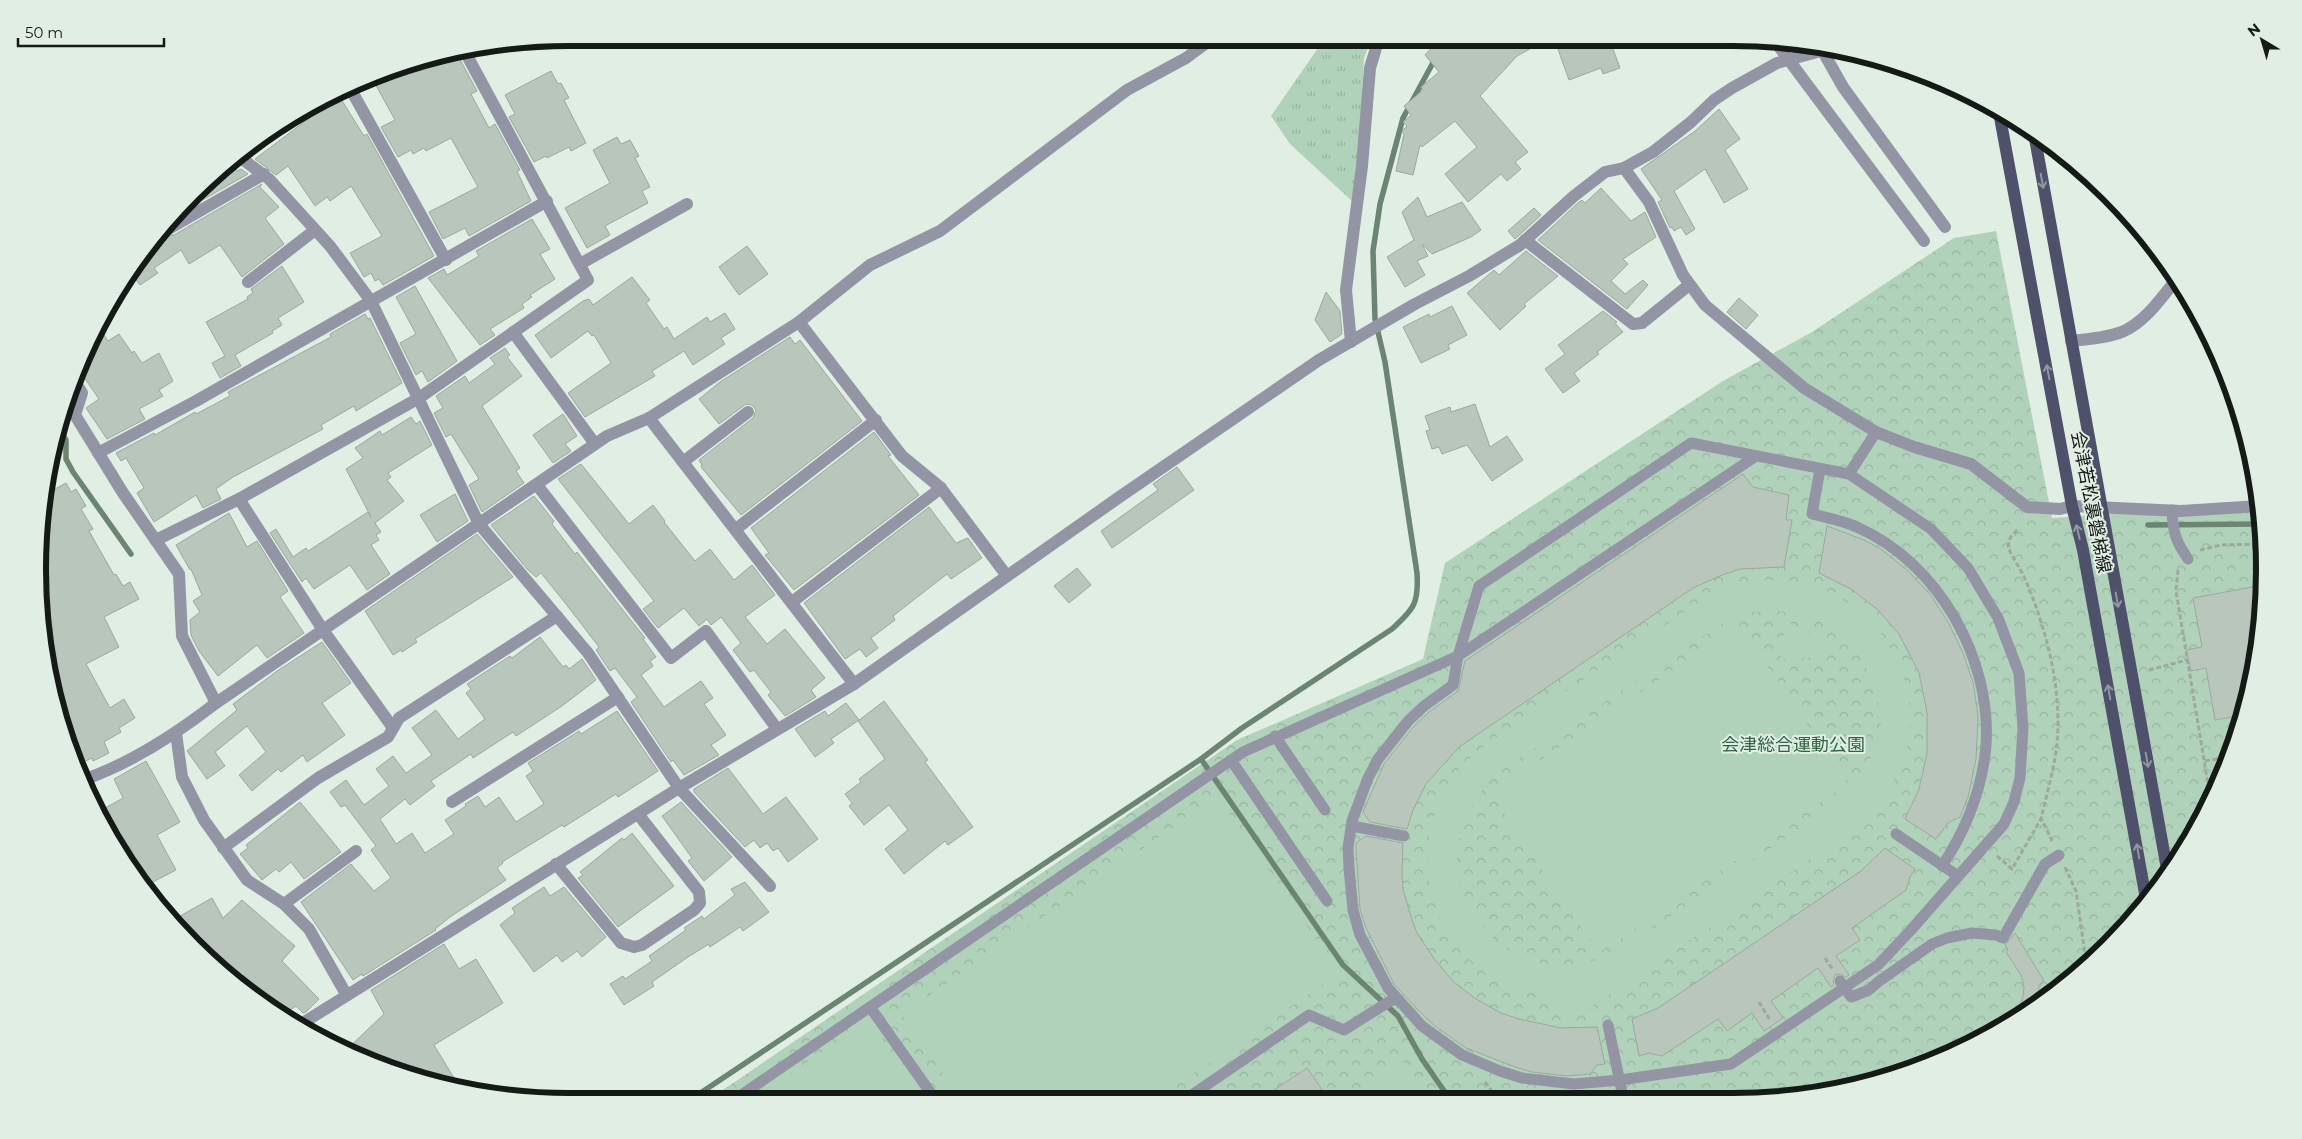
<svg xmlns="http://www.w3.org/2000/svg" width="2302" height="1139" viewBox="0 0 2302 1139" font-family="Montserrat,'Noto Sans JP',sans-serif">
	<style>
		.grass { fill: url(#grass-tufts) }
		.park { fill: url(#park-crowns) }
		.pitch { fill: #b1d2ba; fill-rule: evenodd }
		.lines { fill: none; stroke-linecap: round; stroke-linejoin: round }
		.stream { stroke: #6c8472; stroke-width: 5.5 }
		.building { fill: #b9c6bc; stroke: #9ba89e }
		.path { stroke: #9da89f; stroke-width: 3; stroke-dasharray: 5 2.5; stroke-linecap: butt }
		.service { stroke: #9495a4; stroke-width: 11 }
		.minor { stroke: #9495a4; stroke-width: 12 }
		.primary { stroke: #4f506a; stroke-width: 12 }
		.oneway { stroke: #9097a0 }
		.labels { text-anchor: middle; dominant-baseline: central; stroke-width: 4; stroke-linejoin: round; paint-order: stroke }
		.street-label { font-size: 18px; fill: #151a16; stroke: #e0eee3 }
		.park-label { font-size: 18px; fill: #316442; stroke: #e0eee3 }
		.rim { fill: none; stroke: #151a16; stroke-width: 6 }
	</style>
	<defs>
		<pattern id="grass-tufts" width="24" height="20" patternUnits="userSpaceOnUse" patternTransform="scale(1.25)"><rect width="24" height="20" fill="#b1d2ba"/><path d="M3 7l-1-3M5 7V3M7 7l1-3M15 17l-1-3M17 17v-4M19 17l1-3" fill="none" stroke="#97b49f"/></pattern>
		<pattern id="park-crowns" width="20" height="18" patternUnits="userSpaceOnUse" patternTransform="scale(1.25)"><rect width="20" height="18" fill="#b1d2ba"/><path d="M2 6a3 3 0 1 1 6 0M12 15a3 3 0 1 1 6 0" fill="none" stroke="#97b49f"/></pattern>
	</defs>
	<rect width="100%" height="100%" fill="#e0eee3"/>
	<polygon class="grass" points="1325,38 1372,38 1364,58 1359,149 1352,201 1290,144 1271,116"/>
	<polygon class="park" points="1996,231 2052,518 2139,512 2260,512 2263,604 2246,707 2210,805 2133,920 2028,1012 1904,1073 1802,1097 708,1100 1237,740 1423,659 1445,563 1723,381 1812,332 1954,238"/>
	<g class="pitch">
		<path d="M1766,580C1781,581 1796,582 1811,586C1843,595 1871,616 1888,644C1927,707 1912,773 1862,824L1566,1024L1548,998L1550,996C1421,979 1384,820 1487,744L1706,598L1723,589ZM1751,612C1765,612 1780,610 1793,613C1838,620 1870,658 1878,701C1879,707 1881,714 1881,720C1880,749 1862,777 1844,798L1623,949C1595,964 1563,969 1531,961C1498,952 1463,909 1458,875C1454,852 1461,825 1472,806C1481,791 1490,779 1504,769L1712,630L1731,619Z"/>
		<polygon points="1790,623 1829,647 1827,656 1781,659 1782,640"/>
		<polygon points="1739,625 1848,784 1599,953 1491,794"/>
		<polygon points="1218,797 1339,973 1157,1099 960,1099 902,1014"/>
		<polygon points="869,1020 923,1099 752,1100"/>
		<polygon points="1403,1061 1427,1098 1407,1098 1396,1081 1371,1098 1349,1098"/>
	</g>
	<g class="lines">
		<g class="stream">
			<polyline points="59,429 66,440 66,459 73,472 131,554"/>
			<polyline points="2148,525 2261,524"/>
			<polyline points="1201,759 1343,965 1398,1016 1422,1059 1449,1098"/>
			<path d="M690,1100L1201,759L1242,728L1392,629C1414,609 1419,603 1417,573L1385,362L1375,319L1373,251L1380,204L1403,118L1435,59"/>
		</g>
	</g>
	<g class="building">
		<polygon points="1441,38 1550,38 1517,56 1480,96 1528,152 1515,162 1521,169 1507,181 1501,174 1468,202 1445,174 1477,147 1455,121 1422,147 1420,145 1413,175 1396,171 1404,134 1402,131 1407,126 1403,122 1411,115 1404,106 1423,90 1421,87 1439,72 1425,55"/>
		<polygon points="1554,38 1609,38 1620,68 1603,74 1601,68 1569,80"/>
		<polygon points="455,50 477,91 471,94 489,128 495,124 520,170 517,171 531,201 469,236 465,228 443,239 429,212 478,187 451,138 426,151 424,148 413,154 411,150 398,157 381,127 395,120 372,78 398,66"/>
		<polygon points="551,71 558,84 561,83 569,98 564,100 586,143 571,151 569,147 547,158 546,156 534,162 509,117 515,114 505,95"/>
		<polygon points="341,99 364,136 367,134 434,256 383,285 379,279 375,281 371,273 364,277 350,253 382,236 351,186 330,201 327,197 315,206 288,166 276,175 255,159 312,116"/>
		<polygon points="1719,109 1740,139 1725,150 1748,189 1724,203 1705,169 1674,191 1695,229 1686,235 1681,227 1674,231 1672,227 1670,228 1658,202 1662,200 1641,169 1695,131"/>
		<polygon points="617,137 621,144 630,140 639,156 635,158 650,187 642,191 648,203 605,226 610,235 587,248 565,208 610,183 593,150"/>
		<polygon points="230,162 237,171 241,169 248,174 169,219"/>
		<polygon points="262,184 260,187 279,207 265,218 284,244 242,277 220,245 189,264 181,250 154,268 158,273 140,285 136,280 120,291 119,290 162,229 166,235 174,235"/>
		<polygon points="1601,188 1631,221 1645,212 1656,237 1623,259 1628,264 1611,281 1625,294 1643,280 1648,285 1627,309 1538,240 1579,202 1582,200 1585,203"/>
		<polygon points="1418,197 1427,217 1462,202 1481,230 1471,237 1432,254 1422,244 1428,256 1417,261 1425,275 1405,287 1387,257 1414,240 1402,212"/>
		<polygon points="1534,208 1541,215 1515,239 1508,231"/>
		<polygon points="532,219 550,249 540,254 555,279 530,295 532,297 522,304 524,308 490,329 495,335 480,345 428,278 444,269 447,275 479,256 476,251"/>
		<polygon points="747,246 768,274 739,295 719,267"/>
		<polygon points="1526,251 1558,276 1524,304 1526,306 1500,330 1467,293 1494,270 1499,275"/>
		<polygon points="282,266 304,302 278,318 282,325 272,331 273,333 235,355 241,366 220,378 212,363 225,356 206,322 248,299 247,297 253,293 251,289"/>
		<polygon points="632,277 650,300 646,303 664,329 667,327 674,339 707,317 710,322 725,313 735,329 721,338 725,344 693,365 684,351 652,371 655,376 585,417 568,393 611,363 594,335 592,336 588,331 551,358 535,335 583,301 589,299 593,305"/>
		<polygon points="415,286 457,361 428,382 422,371 416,375 400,343 416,334 396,297"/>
		<polygon points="1326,292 1340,311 1342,334 1330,342 1315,320"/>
		<polygon points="1739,298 1758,315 1746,329 1727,312"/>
		<polygon points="1452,306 1467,335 1448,345 1450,349 1421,363 1403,327 1429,314 1430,317"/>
		<polygon points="1603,311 1617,322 1615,323 1623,332 1597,352 1599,354 1574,373 1580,381 1563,393 1545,369 1565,354 1558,345"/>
		<polygon points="365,314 368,319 370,318 402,383 356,411 354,406 321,425 323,429 233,477 216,489 221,499 203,508 196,495 154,522 137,493 144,488 126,458 121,461 116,453 154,433 155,435 195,412 196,414 230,396 228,392 331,337 330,334"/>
		<polygon points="98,326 108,341 119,334 132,353 134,351 142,363 159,353 173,381 159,390 163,396 139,409 145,419 107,439 86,408 99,399 79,370 84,366 81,362 92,355 87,348"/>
		<polygon points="790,337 795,344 800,340 862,421 741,515 701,467 702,465 699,460 753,418 756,410 752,405 746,404 719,424 699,399 720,382"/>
		<polygon points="505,348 510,355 507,357 522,376 482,406 520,468 516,471 524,483 482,512 469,485 479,479 451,434 446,437 434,413 443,408 436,396 465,376 469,383 495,364 490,358"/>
		<polygon points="1475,404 1490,447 1507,436 1523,460 1492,481 1467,445 1442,454 1439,447 1432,449 1426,431 1430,430 1425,416 1450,407 1451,412"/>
		<polygon points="563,414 577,436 565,444 571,451 553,463 533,435"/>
		<polygon points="411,417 416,424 420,421 432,445 388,473 391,477 387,480 404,501 375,523 381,532 376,535 379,540 371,545 390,574 367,590 350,565 314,589 306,578 302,582 270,533 276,529 293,557 306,548 308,551 368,512 371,517 346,469 363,458 355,448 380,431 382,435"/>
		<polygon points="874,432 891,455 888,456 919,495 794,590 765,555 769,553 751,528"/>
		<polygon points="581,464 629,524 653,505 665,521 664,522 695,561 710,549 734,580 752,565 775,595 745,617 767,644 785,629 825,678 811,690 816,697 785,716 768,695 771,692 754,670 750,672 733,650 741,643 721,617 711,625 707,619 699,626 684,608 658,628 643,609 654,601 558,479"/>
		<polygon points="1177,467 1194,490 1112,548 1101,531 1158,490 1153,484"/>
		<polygon points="1743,474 1753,487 1789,495 1786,520 1792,520 1784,567 1740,569 1722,575 1693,588 1459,747 1426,784 1413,810 1407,829 1370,822 1363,812 1384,764 1414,726 1429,712 1458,691 1465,661"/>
		<polygon points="66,483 71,492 76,489 86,506 81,509 93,529 89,531 114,575 116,574 123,586 130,582 139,599 104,617 119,647 86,664 110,708 124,699 135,718 119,728 121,732 104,742 109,753 93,761 92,758 77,765 56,707 42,639 39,535 44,495"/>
		<polygon points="455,494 468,521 437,542 420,515"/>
		<polygon points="534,496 554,521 552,524 575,554 577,552 645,638 643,639 656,657 650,661 653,666 641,675 664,707 701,681 713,698 704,704 726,735 711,745 719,755 684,775 673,760 671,762 631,702 637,697 615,668 610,671 596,650 599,647 566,604 541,573 536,577 527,569 491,525"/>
		<polygon points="929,507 956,543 968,538 982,558 951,579 947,574 893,616 895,620 871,638 878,648 866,657 860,649 845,659 804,603"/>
		<polygon points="229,513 247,547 257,541 288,591 280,597 304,633 267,658 257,645 218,676 199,651 191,635 190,620 200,612 193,601 202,595 191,569 190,570 176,545"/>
		<polygon points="1827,526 1864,540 1881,549 1908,571 1930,594 1948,622 1963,653 1973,682 1978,715 1976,759 1968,797 1960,817 1949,822 1936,839 1905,819 1919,789 1927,753 1927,712 1919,673 1899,634 1878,610 1851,589 1819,573"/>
		<polygon points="477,534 513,577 415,639 417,642 402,652 401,650 393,655 365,611"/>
		<polygon points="1077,568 1091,585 1069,603 1054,586"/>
		<polygon points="2263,585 2263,604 2246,707 2243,715 2215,720 2206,668 2191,671 2186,650 2202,647 2193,598"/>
		<polygon points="540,637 563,667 566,665 569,669 582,659 596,680 562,706 516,736 513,732 473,758 471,754 431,781 435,786 410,805 405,799 380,819 396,844 412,833 425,853 454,834 445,820 466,806 465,804 478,796 485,807 499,797 516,822 544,804 526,776 533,771 528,763 579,731 581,734 617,711 658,771 618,797 616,794 564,827 562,825 502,862 503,863 497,868 506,880 450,917 435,929 436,930 363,976 362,974 353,980 301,902 351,864 374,891 391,878 371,850 376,846 345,805 341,807 330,792 346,780 364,805 389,786 376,769 393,756 406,773 432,755 412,728 436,710 458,739 485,719 466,693 471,689 467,684 510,656 512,658"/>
		<polygon points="322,642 351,683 322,703 345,735 307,762 303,755 281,772 278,769 252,791 239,775 266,752 247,726 215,752 225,766 207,779 187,751 237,710 233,704 277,671"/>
		<polygon points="884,701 928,760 925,762 973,827 948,845 945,841 904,874 885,849 908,830 889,805 864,825 849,806 852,803 845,794 861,782 859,779 885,759 858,721"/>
		<polygon points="846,703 859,720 831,739 834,743 815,757 795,729 825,711 828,716"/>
		<polygon points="146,761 180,822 157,835 176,870 149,884 129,846 119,851 98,812 123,798 114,779"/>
		<polygon points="728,768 763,814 786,797 818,839 788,862 778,848 773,851 767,843 760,848 754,840 745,847 694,792 694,789"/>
		<polygon points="300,802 341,852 304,879 291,862 279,872 276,869 262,880 240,854 248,848 246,845"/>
		<polygon points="681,802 732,857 704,881 688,861 692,858 662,816"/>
		<polygon points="632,833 674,886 618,927 578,878 583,875 580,872 622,838 624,840"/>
		<polygon points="1366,836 1403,843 1402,873 1403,889 1412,920 1417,933 1435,960 1454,982 1476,999 1501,1013 1519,1019 1561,1028 1597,1027 1605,1064 1597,1065 1590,1074 1567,1076 1532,1072 1515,1067 1466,1048 1435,1026 1419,1011 1394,984 1366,928 1360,909 1356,850 1356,843"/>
		<polygon points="1885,848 1915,869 1910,877 1906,890 1852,928 1860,940 1836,956 1849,975 1846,977 1840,974 1835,975 1833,981 1834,985 1831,987 1818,968 1771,1001 1783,1018 1764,1031 1752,1013 1727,1031 1718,1019 1662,1056 1649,1053 1639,1056 1632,1019 1658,1008 1861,871"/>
		<polygon points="745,882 769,912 743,931 740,927 710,947 709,944 688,957 652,982 654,986 624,1005 610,984 623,976 625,979 652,961 649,956 686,930 684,928 702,916 704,919 735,895 731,889"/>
		<polygon points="544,887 550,896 564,887 606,937 582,957 577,951 562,962 557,955 534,972 500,925 515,913 512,908"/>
		<polygon points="212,898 223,918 242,900 295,946 282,961 319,999 306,1012 303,1013 296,1006 281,1016 274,1012 194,946 173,920"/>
		<polygon points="2015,933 2044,981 2039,985 2039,1003 2028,1012 2017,1017 2023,996 2024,987 2021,975 2006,952 2008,950 2005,945"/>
		<polygon points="444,944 459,969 476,959 503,1003 434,1045 460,1088 432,1083 345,1051 384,1014 371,990"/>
		<polygon points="1307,1068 1328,1098 1262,1098"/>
	</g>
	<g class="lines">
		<g class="path">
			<path d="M2017,530L2010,538L2008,547C2013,559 2021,569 2026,581C2047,631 2062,689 2057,744C2054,769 2047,794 2041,818L2052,841"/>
			<polyline points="2200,550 2221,545 2261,544"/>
			<polyline points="2178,570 2176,591 2211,802"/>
			<polyline points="2149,670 2187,660"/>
			<polyline points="2205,761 2228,757"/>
			<polyline points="1997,856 2012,869 2041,819"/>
			<polyline points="2065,867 2076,891 2086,961"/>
			<polyline points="1825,958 1833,970"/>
			<polyline points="1759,1002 1770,1020"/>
			<polyline points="1485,1082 1497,1098"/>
		</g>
		<g class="service">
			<polygon points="1691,443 1849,474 1931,529 1968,568 1998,618 2019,673 2023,728 2020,778 2014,802 2004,824 1911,930 1878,965 1731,1064 1620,1080 1574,1084 1522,1078 1500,1071 1462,1055 1422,1026 1388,988 1360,935 1353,910 1349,868 1348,848 1352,821 1368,778 1378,759 1408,721 1424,706 1453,685 1458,656 1479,586"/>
			<path d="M1820,469L1812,514C1828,518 1845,521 1859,528C1939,564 1992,659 1986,746C1982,789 1966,830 1942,866"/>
			<polyline points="1849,474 1876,432"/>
			<path d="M2172,510C2173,532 2175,540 2188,559"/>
			<polyline points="1275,736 1325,810"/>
			<polyline points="1231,760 1327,901"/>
			<polyline points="1352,826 1404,836"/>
			<polyline points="1896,834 1958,876"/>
			<polyline points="1840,981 1851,997 1869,990 1878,982 1932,944 1947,938 1972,933 1996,935 2003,938 2045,864 2059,855"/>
			<polyline points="870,1007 1243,752 1458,656 1756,456"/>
			<polyline points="1608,1025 1623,1097"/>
			<polyline points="1186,1099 1309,1015 1344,1030 1395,998"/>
			<polyline points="734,1100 870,1007 935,1099"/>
		</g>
		<g class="minor">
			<polyline points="1774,40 1924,241"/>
			<polyline points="1821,48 1843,87 1945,227"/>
			<polyline points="350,88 446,260"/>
			<polyline points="237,155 269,179 330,246 371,301 479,524 588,653 679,788 770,886"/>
			<polyline points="1624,168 1653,152 1691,122 1714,100 1732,88 1777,63 1828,49"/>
			<polyline points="170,228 264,174"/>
			<polyline points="1525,240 1633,324 1642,323 1689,285"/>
			<polyline points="580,264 687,204"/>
			<polyline points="248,282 315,230"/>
			<polyline points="799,322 902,456 941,488 1007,576"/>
			<polyline points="513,332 595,444"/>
			<path d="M2071,341C2088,339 2108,338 2124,331C2146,321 2161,298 2176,280"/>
			<polyline points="1351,342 1346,290 1362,166 1370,68 1379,38"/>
			<polyline points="74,380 82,393 75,415 123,493 179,574 182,636 216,703"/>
			<polyline points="649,418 854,684"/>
			<polyline points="98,453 196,401 547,201"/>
			<polyline points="683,462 748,412"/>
			<polyline points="537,485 671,658 706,631 777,729"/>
			<polyline points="239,499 323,630 393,728"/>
			<polyline points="736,529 876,420"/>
			<polyline points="156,540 239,499 419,398 588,280 463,48"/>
			<polyline points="792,602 941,488"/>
			<polyline points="176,733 182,777 204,820 247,880 284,904 309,929 346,994"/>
			<path d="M83,780C132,763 176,734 216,703L607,436L649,418L799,322L870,265L940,231L1127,90L1186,58L1213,38"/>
			<polyline points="452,802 618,697"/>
			<polyline points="223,848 318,778 388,737 399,718 557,616"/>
			<polyline points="556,864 621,943 634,947 642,945 694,910 700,903 699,892 638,814"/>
			<polyline points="284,904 356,851"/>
			<polyline points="298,1026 679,788 854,684 1118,498 1319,360 1415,304 1469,276 1520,245 1574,196 1605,172 1624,168 1649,202 1683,275 1705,305 1804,388 1876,432 1914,447 1971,464 2027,507 2060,509 2072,506 2181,511 2260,506"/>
		</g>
		<g class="primary">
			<polyline points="1999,112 2072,506 2083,550 2146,899"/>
			<polyline points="2034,133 2167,869"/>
		</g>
	</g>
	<defs><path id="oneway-shaft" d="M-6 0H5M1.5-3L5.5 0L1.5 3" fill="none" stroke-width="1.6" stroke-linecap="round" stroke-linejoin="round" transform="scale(1.25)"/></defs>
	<g class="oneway">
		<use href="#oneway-shaft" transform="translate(2042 181) rotate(80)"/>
		<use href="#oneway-shaft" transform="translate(2048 372) rotate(-101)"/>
		<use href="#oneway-shaft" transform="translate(2078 532) rotate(-103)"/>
		<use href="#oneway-shaft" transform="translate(2117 600) rotate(80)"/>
		<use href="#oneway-shaft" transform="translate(2109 692) rotate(-100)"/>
		<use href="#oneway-shaft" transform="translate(2147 760) rotate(80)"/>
		<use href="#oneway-shaft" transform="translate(2138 851) rotate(-100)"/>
	</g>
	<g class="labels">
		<g class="street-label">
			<text transform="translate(2091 502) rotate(79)">会津若松裏磐梯線</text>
		</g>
		<g class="park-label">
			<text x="1793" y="745">会津総合運動公園</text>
		</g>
	</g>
	<path d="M0 0H2302V1139H0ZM569 46H1733A523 523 0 0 1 2256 569V570A523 523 0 0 1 1733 1093H569A523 523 0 0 1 46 570V569A523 523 0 0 1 569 46Z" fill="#e0eee3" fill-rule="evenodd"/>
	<path class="rim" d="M569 46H1733A523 523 0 0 1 2256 569V570A523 523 0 0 1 1733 1093H569A523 523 0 0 1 46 570V569A523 523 0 0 1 569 46Z"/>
	<g transform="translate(2262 40) rotate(322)" stroke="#e0eee3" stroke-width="4" paint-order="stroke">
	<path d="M0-4L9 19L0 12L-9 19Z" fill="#151a16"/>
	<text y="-8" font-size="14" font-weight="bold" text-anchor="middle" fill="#151a16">N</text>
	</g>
	<path d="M18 38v8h146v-8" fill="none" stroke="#151a16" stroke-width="2.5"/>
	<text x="25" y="38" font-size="15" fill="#151a16" stroke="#e0eee3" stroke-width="4" paint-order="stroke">50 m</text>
</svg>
